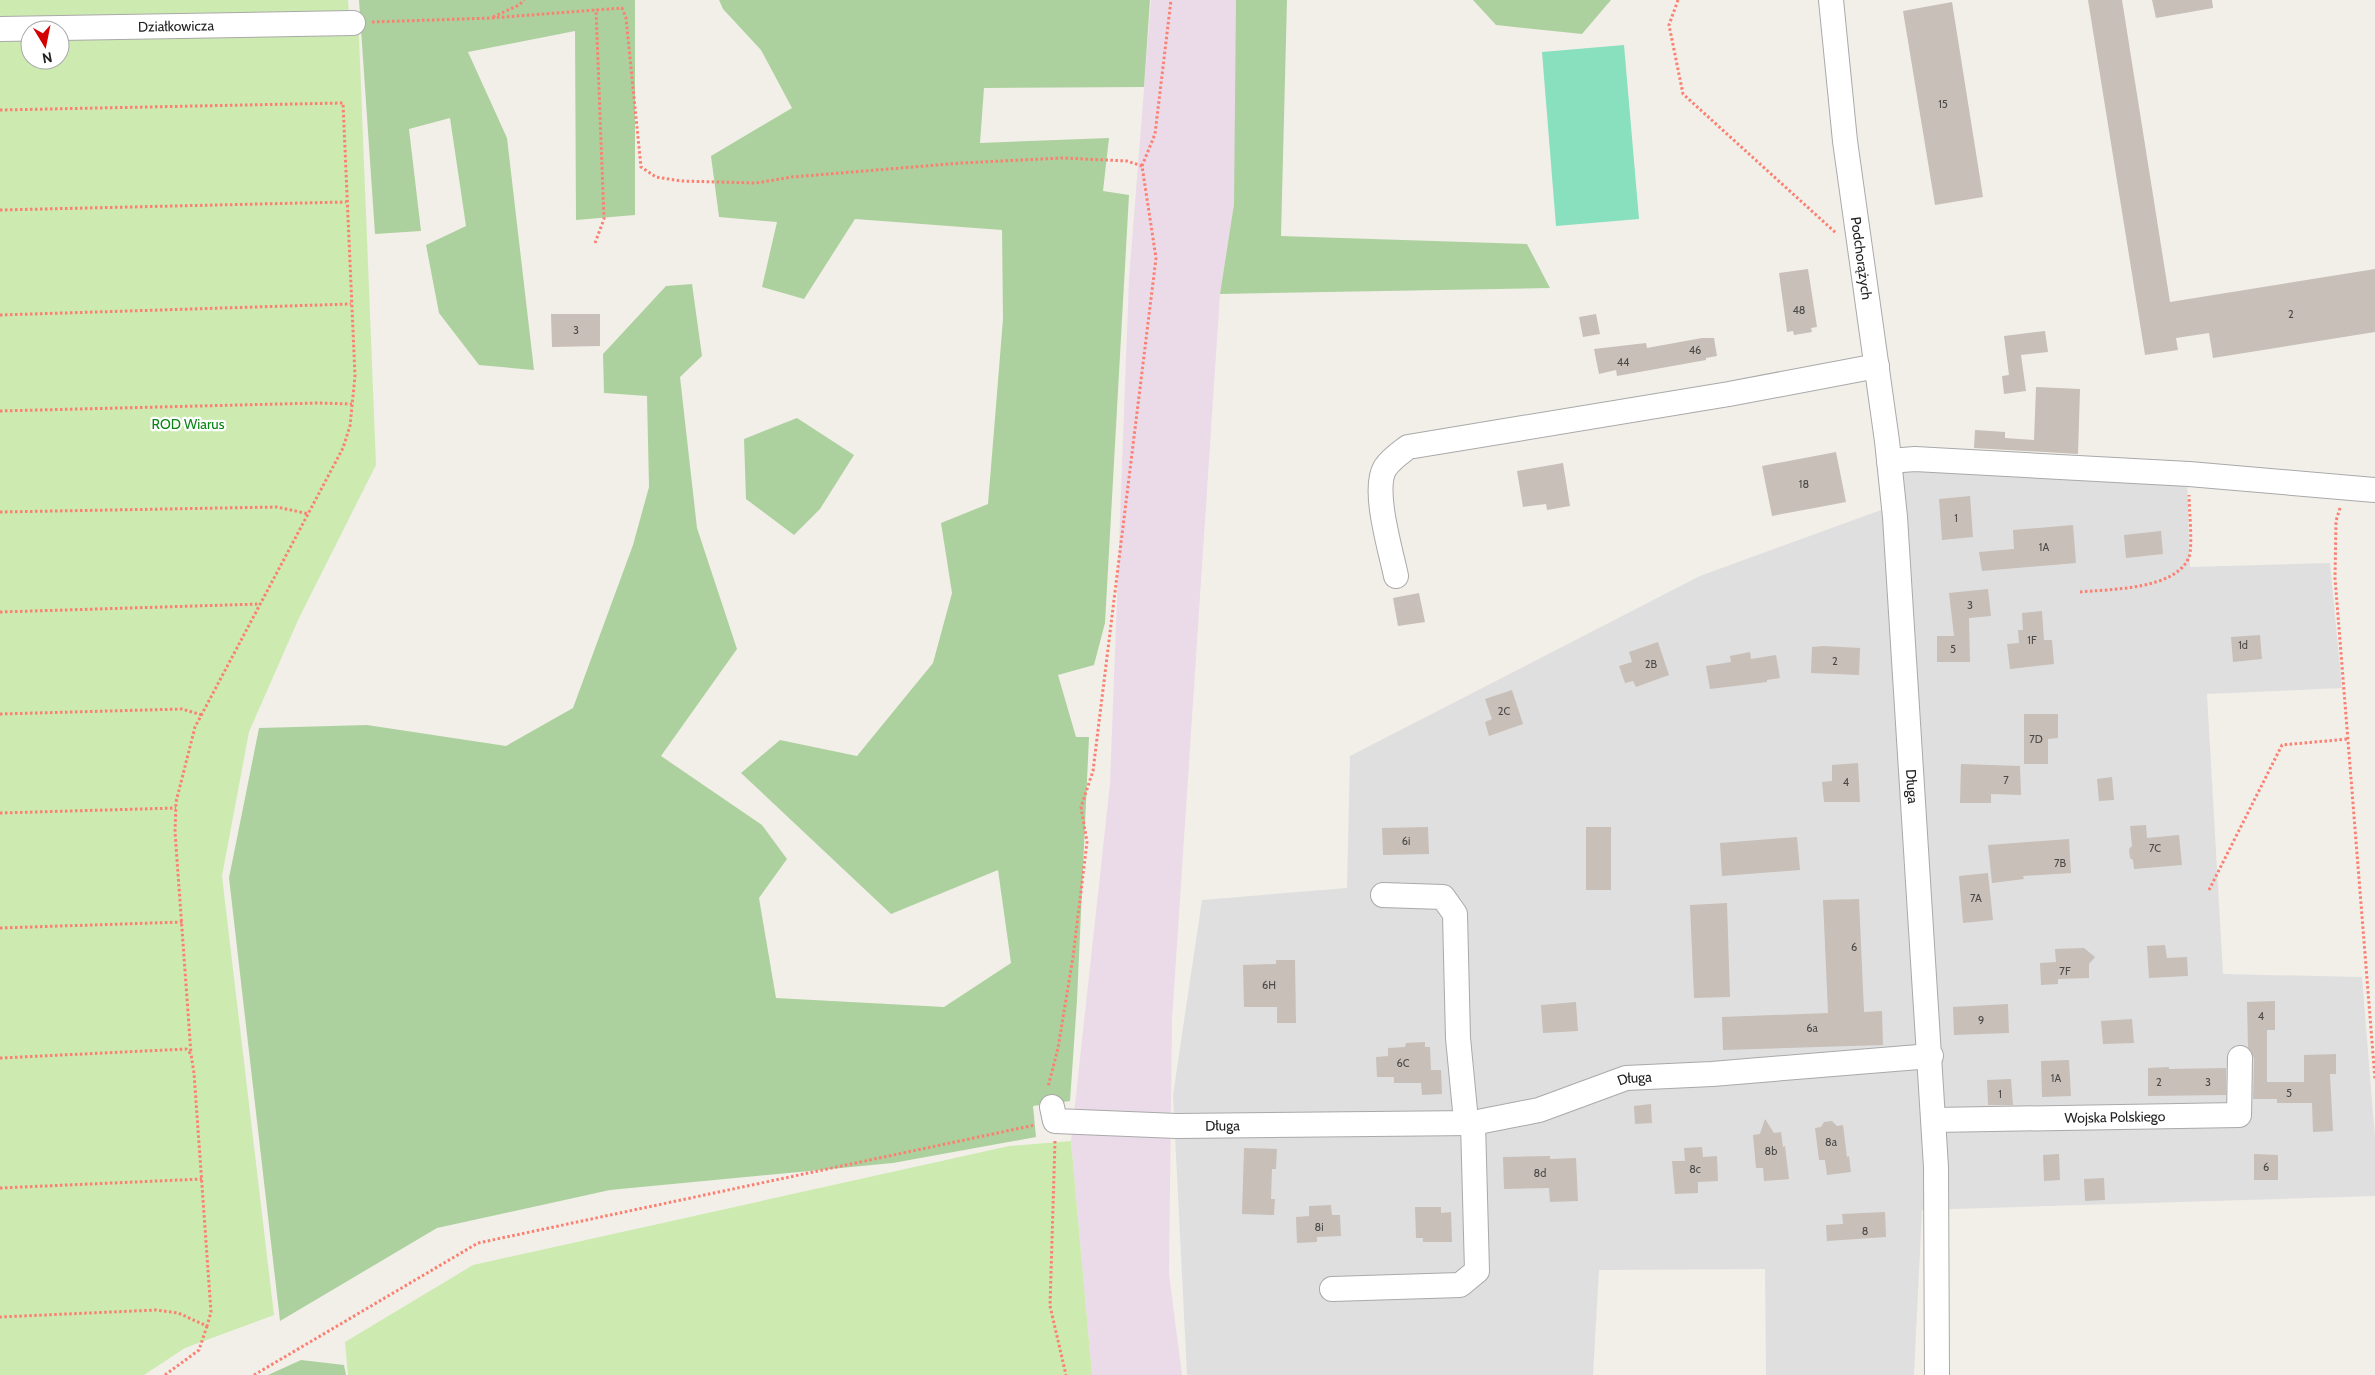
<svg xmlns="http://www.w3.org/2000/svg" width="2375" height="1375" viewBox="0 0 2375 1375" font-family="Cabin,sans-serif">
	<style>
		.residential { fill: #e0dfdf }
		.industrial { fill: #ebdbe8 }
		.grass { fill: #cdebb0 }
		.forest { fill: #add19e }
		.pitch { fill: #88e0be }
		.building { fill: #c7bfb8 }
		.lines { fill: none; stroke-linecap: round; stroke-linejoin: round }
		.minor-casing { stroke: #a9a9a9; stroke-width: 26 }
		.path { stroke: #fa8072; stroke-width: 3; stroke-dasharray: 2.5 2.5; stroke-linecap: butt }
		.minor { stroke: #fff; stroke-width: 24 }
		.labels { text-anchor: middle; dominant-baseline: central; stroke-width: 4.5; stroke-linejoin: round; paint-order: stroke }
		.number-label { font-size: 11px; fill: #4b4948 }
		.street-label { font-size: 14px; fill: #222; stroke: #fff }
		.park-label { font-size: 14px; fill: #0c8416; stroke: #fff }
	</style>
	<rect width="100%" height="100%" fill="#f2efe9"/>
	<polygon class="residential" points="1889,467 2187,477 2190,567 2330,563 2342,688 2207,694 2223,974 2362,977 2375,1138 2375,1196 1922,1210 1914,1375 1766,1375 1765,1269 1599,1270 1593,1375 1187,1375 1173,1095 1202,900 1347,888 1350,756 1700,576 1892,506"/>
	<polygon class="industrial" points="1151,0 1252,0 1234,204 1220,294 1172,1020 1169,1274 1182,1375 1092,1375 1071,1141 1110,784 1129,279"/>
	<g class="grass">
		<polygon points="0,0 348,0 349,14 0,26"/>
		<polygon points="353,23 359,36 376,465 299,618 249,732 222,876 274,1315 185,1348 144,1375 0,1375 0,34 30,33 30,60 60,60 60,32"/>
		<polygon points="1071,1141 1092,1375 348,1375 345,1342 473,1265 1009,1146"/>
	</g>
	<g class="forest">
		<polygon points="359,0 635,0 635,215 576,220 575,31 468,52 507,138 534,370 479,365 439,313 426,245 466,226 450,118 409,129 421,231 375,234"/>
		<polygon points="719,0 1150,0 1144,87 984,88 980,143 1109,138 1103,191 1129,195 1105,623 1094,665 1058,675 1076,737 1089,737 1077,1000 1070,1101 1033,1106 1036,1137 893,1163 610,1190 437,1228 280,1321 229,878 259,728 367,725 506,746 573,708 633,545 649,487 647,396 604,393 603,354 666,286 692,284 702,356 680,377 697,528 737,649 661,756 762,825 787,859 759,898 776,998 944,1007 1011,963 998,870 891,914 741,773 780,740 857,756 933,663 952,593 941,523 988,504 1003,319 1002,230 855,219 804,299 762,287 777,222 719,217 711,156 792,108 761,50 723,9"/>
		<polygon points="1236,0 1287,0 1281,236 1527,244 1550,288 1220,294 1234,204"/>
		<polygon points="1473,0 1611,0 1582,34 1496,25"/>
		<polygon points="797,418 854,455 820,509 794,535 746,499 744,439"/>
		<polygon points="301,1360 344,1365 346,1375 268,1375"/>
	</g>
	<polygon class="pitch" points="1624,45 1639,219 1556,226 1542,52"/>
	<g class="building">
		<polygon points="2088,0 2122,0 2170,302 2375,269 2375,332 2213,358 2209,333 2176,338 2178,350 2145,355"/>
		<polygon points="2152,0 2212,0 2213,8 2156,18"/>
		<polygon points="1952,2 1983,197 1935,205 1903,11"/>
		<polygon points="1808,269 1817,327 1811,328 1812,332 1794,335 1793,331 1787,332 1779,273"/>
		<polygon points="551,314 600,314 600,346 552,347"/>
		<polygon points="1596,314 1600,334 1583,337 1579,317"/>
		<polygon points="2045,331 2048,352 2021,355 2026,391 2004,394 2002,376 2009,375 2004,336"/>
		<polygon points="1702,338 1714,338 1717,356 1706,358 1706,360 1617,376 1616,370 1599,374 1594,349 1646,343 1647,348"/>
		<polygon points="2036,387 2080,389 2078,454 1974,448 1975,430 2005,432 2005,438 2034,440"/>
		<polygon points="1836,452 1846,502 1772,516 1762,466"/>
		<polygon points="1563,463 1570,506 1547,510 1546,504 1523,507 1517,471"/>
		<polygon points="1970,496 1973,537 1942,540 1939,499"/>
		<polygon points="2073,525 2076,563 1982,571 1979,552 2014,549 2013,530"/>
		<polygon points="2161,531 2163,554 2126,558 2124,535"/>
		<polygon points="1988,589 1991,616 1969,618 1970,662 1937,662 1937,636 1954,636 1949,593"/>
		<polygon points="1419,593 1425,622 1398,626 1393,598"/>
		<polygon points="2042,611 2044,640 2052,640 2054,664 2010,669 2007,644 2019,643 2018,630 2023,630 2022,613"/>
		<polygon points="2260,635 2262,659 2233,662 2231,637"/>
		<polygon points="1658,642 1669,675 1636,687 1633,681 1625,683 1619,666 1632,662 1629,652"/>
		<polygon points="1824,646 1860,648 1859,675 1811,673 1812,647"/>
		<polygon points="1750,652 1751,659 1776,655 1780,678 1767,680 1767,682 1710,689 1706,666 1731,662 1730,656"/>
		<polygon points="1512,690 1523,724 1489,736 1485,722 1492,719 1485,699"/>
		<polygon points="2024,714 2058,714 2058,738 2048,739 2048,764 2024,764"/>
		<polygon points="1858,763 1860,802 1824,802 1822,782 1832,781 1832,765"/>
		<polygon points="1961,764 2020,766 2021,795 1991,794 1991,803 1960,803"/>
		<polygon points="2112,777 2114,800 2099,801 2097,779"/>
		<polygon points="2146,825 2147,838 2179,835 2182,865 2134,869 2133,860 2130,858 2129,849 2132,846 2130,826"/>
		<polygon points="1428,827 1429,854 1383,855 1382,828"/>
		<rect x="1586" y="827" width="25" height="63"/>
		<polygon points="1797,837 1800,870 1722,876 1720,843"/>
		<polygon points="2069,839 2071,873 2023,876 2024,879 1992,883 1988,845"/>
		<polygon points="1988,873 1993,920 1963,923 1959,876"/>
		<polygon points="1859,899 1864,1012 1882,1011 1883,1045 1723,1050 1722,1017 1828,1013 1823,900"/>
		<polygon points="1727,903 1730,997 1694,998 1690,905"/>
		<polygon points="2165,945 2167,958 2187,957 2188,976 2149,978 2147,946"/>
		<polygon points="2084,948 2095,957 2089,964 2089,978 2058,979 2058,984 2041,985 2040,963 2056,962 2055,949"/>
		<polygon points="1276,960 1295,960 1296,1023 1277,1023 1277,1007 1244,1007 1243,965 1276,964"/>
		<polygon points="2275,1001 2275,1030 2267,1030 2267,1082 2304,1082 2304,1055 2336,1054 2336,1074 2330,1074 2333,1131 2313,1132 2312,1103 2277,1103 2277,1099 2253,1099 2254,1058 2248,1047 2247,1002"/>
		<polygon points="1576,1002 1578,1031 1543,1033 1541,1005"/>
		<polygon points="2008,1004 2009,1033 1954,1035 1953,1007"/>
		<polygon points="2132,1019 2134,1043 2103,1044 2101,1021"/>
		<polygon points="1425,1042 1425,1047 1430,1047 1431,1070 1441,1070 1442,1094 1422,1095 1421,1083 1394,1083 1394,1077 1377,1077 1376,1057 1388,1056 1388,1048 1405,1047 1406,1043"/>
		<polygon points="2069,1060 2071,1096 2042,1097 2041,1061"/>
		<polygon points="2169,1067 2169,1069 2226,1068 2226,1095 2148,1096 2148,1068"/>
		<polygon points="2011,1079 2013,1105 1988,1105 1987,1080"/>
		<polygon points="1651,1104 1652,1123 1635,1124 1634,1106"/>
		<polygon points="1765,1119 1774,1133 1781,1132 1783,1147 1785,1146 1789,1179 1764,1181 1763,1168 1756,1168 1753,1135 1760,1134"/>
		<polygon points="1832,1121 1837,1126 1843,1125 1847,1157 1849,1156 1851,1172 1827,1175 1825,1160 1819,1160 1815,1128 1821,1127 1824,1122"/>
		<polygon points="1702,1147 1703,1157 1717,1156 1718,1181 1698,1182 1698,1193 1675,1194 1672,1161 1685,1161 1684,1148"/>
		<polygon points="1244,1148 1277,1149 1276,1169 1272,1169 1271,1199 1275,1199 1274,1215 1242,1214"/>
		<polygon points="2059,1154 2060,1180 2044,1181 2043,1155"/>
		<polygon points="2254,1154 2278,1155 2278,1180 2254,1180"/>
		<polygon points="1550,1156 1550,1159 1576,1158 1578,1201 1550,1202 1549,1188 1504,1189 1503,1157"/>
		<polygon points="2104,1178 2105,1200 2085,1201 2084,1179"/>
		<polygon points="1331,1205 1332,1215 1340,1215 1341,1236 1317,1237 1317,1242 1297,1243 1296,1217 1309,1216 1309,1206"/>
		<polygon points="1415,1207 1441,1207 1441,1213 1451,1212 1452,1242 1423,1242 1423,1238 1416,1238"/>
		<polygon points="1885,1212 1886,1237 1827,1241 1826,1225 1843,1224 1842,1214"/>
	</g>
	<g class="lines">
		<defs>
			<g id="minor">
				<path id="s1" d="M1831,0L1845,141L1887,441L1895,517L1936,1167L1937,1375"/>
				<path id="s2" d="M0,29L353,23"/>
				<polyline points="1889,461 1915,459 2189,474 2375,490"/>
				<path d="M1396,576C1391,551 1372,490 1385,468C1391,459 1400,453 1408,447L1729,394L1877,366"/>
				<polyline points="1383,895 1443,897 1455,914 1458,1038 1466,1121"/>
				<path id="s3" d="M1052,1107L1055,1121L1177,1126L1473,1123L1539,1110L1626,1078L1712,1074L1931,1056"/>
				<path id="s4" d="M1934,1120L2239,1115L2240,1058"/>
				<polyline points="1332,1289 1460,1285 1477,1271 1473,1123"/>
			</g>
		</defs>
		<use href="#minor" class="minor-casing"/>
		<g class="path">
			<polyline points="1678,0 1669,25 1683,94 1836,233"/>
			<polyline points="493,17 519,5 524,0"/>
			<polyline points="372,22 491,18 622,8 626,18 641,167 656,177 681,181 756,183 792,177 961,163 1063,158 1127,161 1142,166 1156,258 1093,771 1081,807 1087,842 1073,957 1058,1048 1048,1087"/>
			<polyline points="0,110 343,103 355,376 350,426 343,448 195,727 176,802 175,832 191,1054"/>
			<polyline points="1142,166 1155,134 1171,0"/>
			<polyline points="0,210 346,202"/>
			<polyline points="595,243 604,219 596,9"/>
			<polyline points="0,315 351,304"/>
			<polyline points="0,411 318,403 352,404"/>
			<polyline points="2340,508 2336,521 2335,578 2375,1079"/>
			<polyline points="0,512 277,507 309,514"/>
			<path d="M2080,592C2110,589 2176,590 2189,557C2193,547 2189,508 2189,495"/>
			<polyline points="0,612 260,604"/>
			<polyline points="0,714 182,709 202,715"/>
			<polyline points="0,813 176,808"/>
			<polyline points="2209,890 2282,745 2348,739"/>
			<polyline points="0,928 183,922"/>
			<polyline points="0,1058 186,1049 191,1054 194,1073 211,1312 207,1326 178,1313 156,1310 0,1317"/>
			<polyline points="1055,1141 1050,1306 1066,1375"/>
			<polyline points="0,1188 202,1179"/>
			<polyline points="165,1375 199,1350 207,1326"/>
			<polyline points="254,1375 478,1243 1035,1125"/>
		</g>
		<use href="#minor" class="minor"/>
	</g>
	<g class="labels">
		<g class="number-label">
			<text x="1943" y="104">15</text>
			<text x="1799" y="310">48</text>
			<text x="2291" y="314">2</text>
			<text x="576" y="330">3</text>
			<text x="1695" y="350">46</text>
			<text x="1623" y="362">44</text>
			<text x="1804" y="484">18</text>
			<text x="1956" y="518">1</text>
			<text x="2044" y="547">1A</text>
			<text x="1970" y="605">3</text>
			<text x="2032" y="640">1F</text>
			<text x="2243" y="645">1d</text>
			<text x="1953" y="649">5</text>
			<text x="1835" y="661">2</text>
			<text x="1651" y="664">2B</text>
			<text x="1504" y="711">2C</text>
			<text x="2036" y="739">7D</text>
			<text x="2006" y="780">7</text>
			<text x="1846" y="782">4</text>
			<text x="1406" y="841">6i</text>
			<text x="2155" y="848">7C</text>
			<text x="2060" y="863">7B</text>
			<text x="1976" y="898">7A</text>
			<text x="1854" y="947">6</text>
			<text x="2065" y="971">7F</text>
			<text x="1269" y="985">6H</text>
			<text x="2261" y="1016">4</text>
			<text x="1981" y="1020">9</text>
			<text x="1812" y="1028">6a</text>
			<text x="1403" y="1063">6C</text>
			<text x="2056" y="1078">1A</text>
			<text x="2159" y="1082">2</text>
			<text x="2208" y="1082">3</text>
			<text x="2289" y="1093">5</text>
			<text x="2000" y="1094">1</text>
			<text x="1831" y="1142">8a</text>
			<text x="1771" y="1151">8b</text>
			<text x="2266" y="1167">6</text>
			<text x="1695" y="1169">8c</text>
			<text x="1540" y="1173">8d</text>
			<text x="1319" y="1227">8i</text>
			<text x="1865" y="1231">8</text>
		</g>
		<g class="street-label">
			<text stroke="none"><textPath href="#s2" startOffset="176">Działkowicza</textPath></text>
			<text stroke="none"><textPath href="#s1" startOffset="260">Podchorążych</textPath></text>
			<text stroke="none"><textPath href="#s1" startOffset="791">Długa</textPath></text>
			<text stroke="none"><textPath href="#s3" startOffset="601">Długa</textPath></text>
			<text stroke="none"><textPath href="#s4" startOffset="181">Wojska Polskiego</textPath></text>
			<text stroke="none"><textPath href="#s3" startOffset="182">Długa</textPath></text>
		</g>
		<g class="park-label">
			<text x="188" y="424">ROD Wiarus</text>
		</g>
	</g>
	<g transform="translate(45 45) rotate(170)"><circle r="24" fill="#ffffff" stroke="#a7a7a7"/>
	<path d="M0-4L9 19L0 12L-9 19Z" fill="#d40000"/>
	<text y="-8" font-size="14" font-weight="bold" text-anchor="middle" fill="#222222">N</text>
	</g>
</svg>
